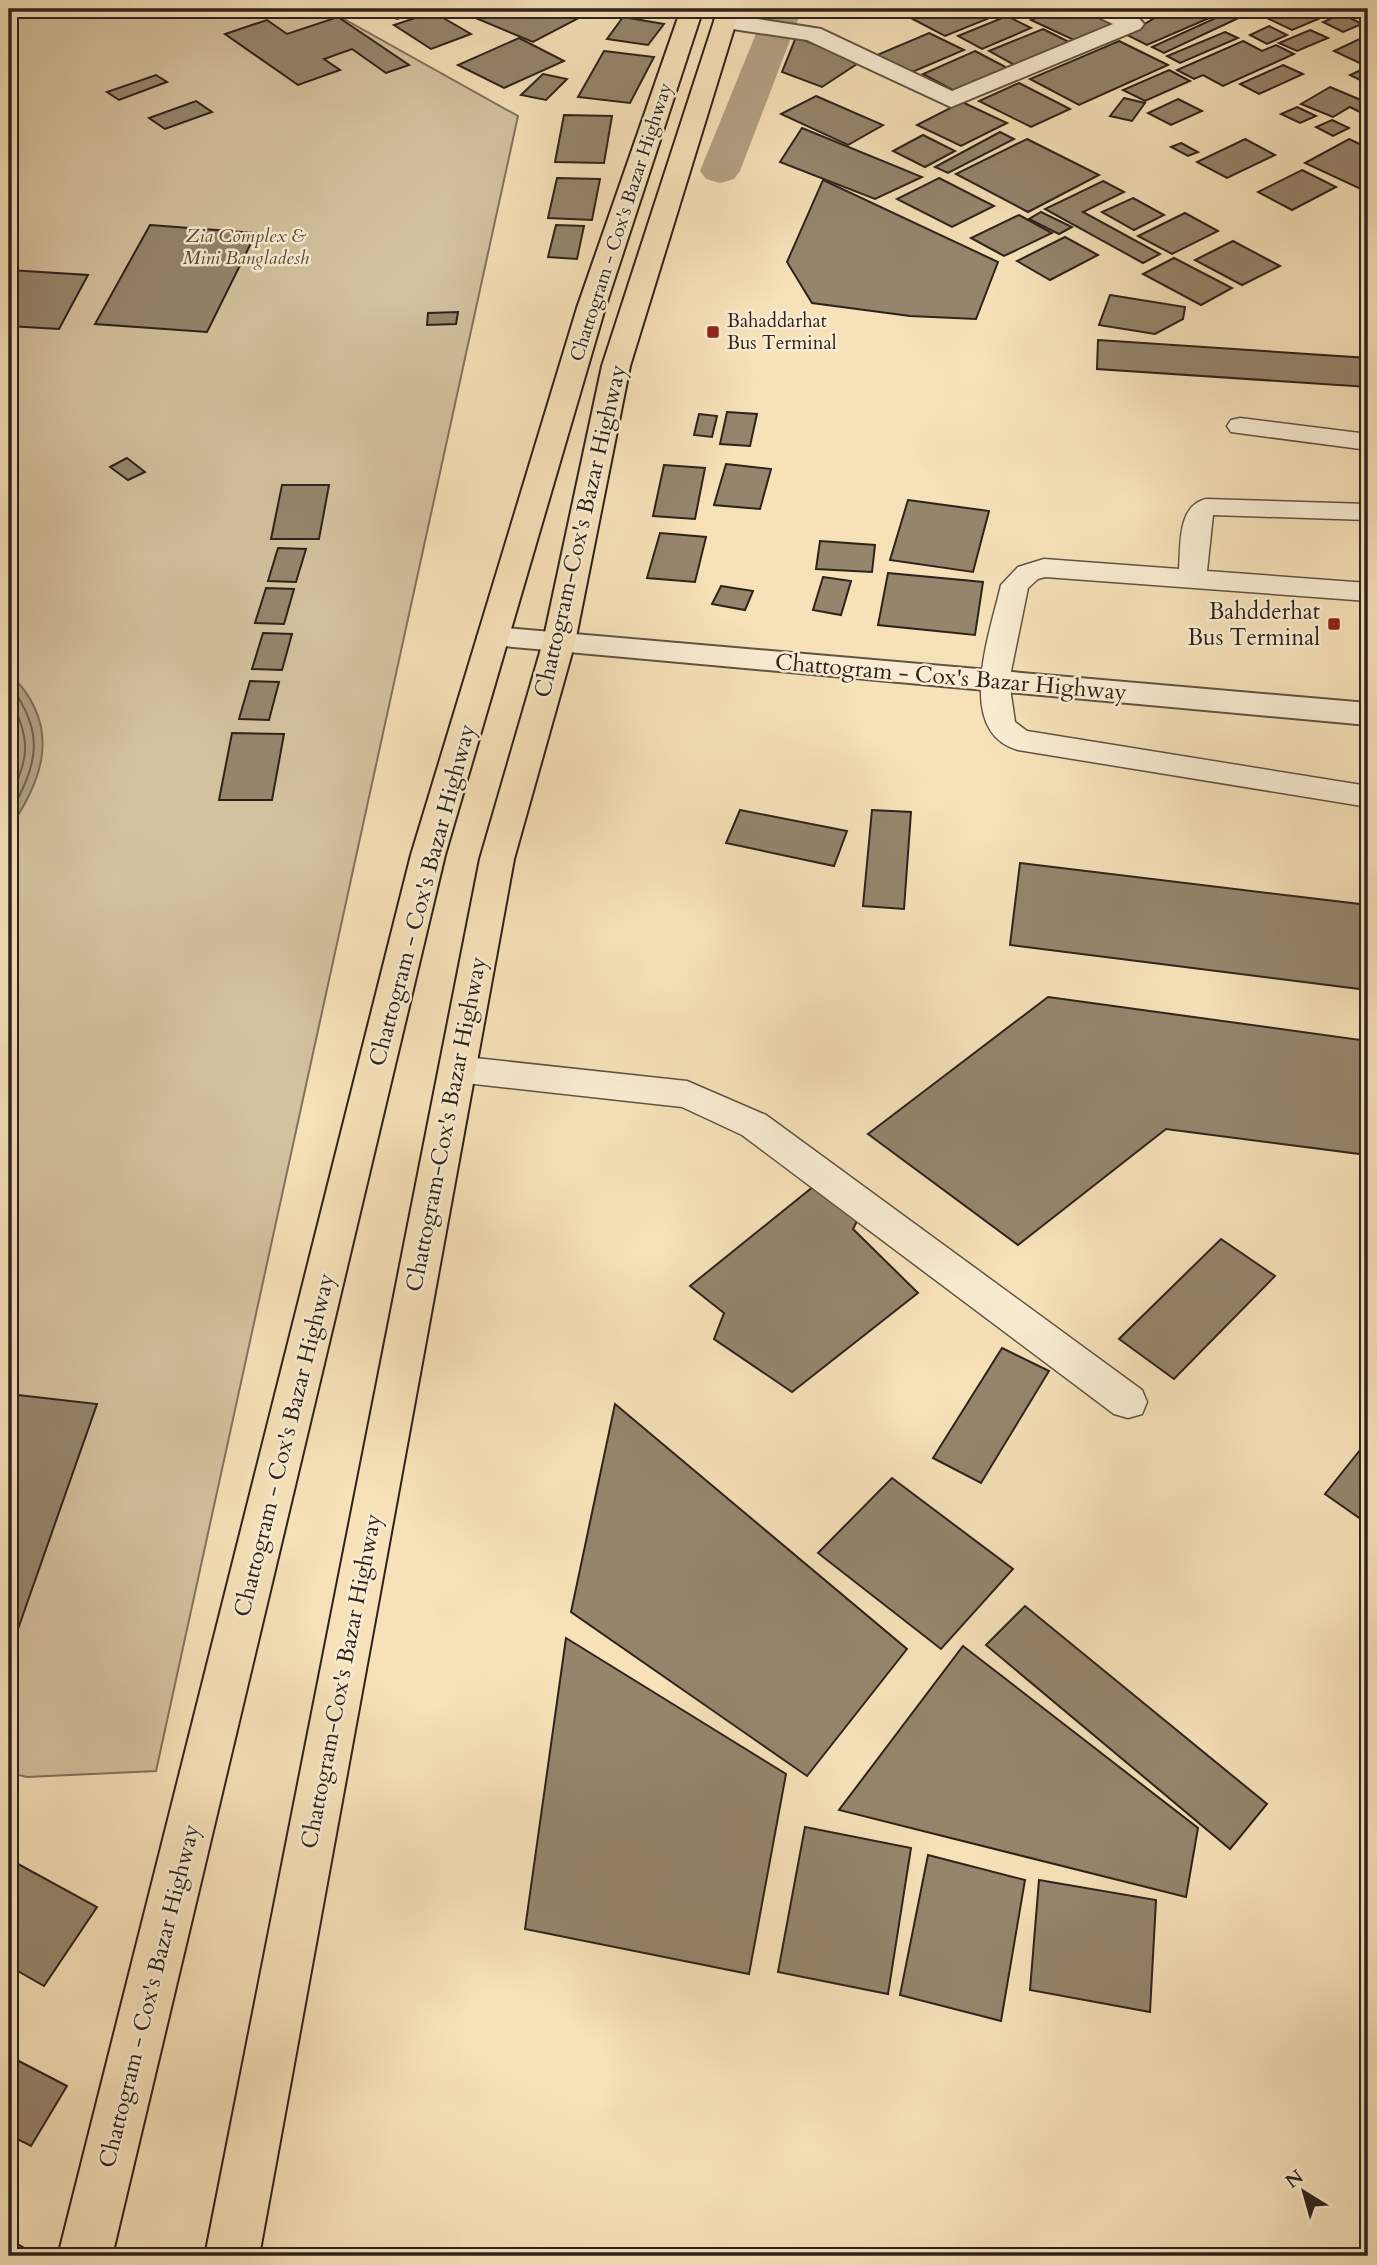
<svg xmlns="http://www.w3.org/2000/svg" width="1377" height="2265" viewBox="0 0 1377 2265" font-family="Cardo,serif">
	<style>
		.green { fill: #d4c19e; stroke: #82725c; stroke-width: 2 }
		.water { fill: #b2a083; stroke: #7e6e59; stroke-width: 2 }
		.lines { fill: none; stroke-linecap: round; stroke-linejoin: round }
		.shore { stroke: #70614f; stroke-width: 2 }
		.canal { fill: #b2a083; fill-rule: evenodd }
		.building { fill: #96856d; stroke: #2f221b; stroke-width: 2 }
		.service-casing { stroke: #615242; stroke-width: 3 }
		.minor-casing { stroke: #615242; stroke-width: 4 }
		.trunk-casing { stroke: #2f221b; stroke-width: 4 }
		.service { fill: #f9ecd2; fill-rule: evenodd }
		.minor { fill: #f9ecd2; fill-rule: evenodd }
		.trunk { fill: #f6e1b9; fill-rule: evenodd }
		.poi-dot { fill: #8f2418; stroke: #f9ecd2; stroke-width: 2.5 }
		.labels { text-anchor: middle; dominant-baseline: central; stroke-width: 5; stroke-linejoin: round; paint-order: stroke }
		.far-street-label { font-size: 19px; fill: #2f221b; stroke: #f9ecd2 }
		.far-park-label { font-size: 19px; font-style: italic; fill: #584a3c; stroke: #f9ecd2 }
		.far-poi-label { font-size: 19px; fill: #2f221b; stroke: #f9ecd2; text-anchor: start }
		.street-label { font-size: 23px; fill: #2f221b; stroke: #f9ecd2 }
		.poi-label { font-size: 23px; fill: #2f221b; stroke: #f9ecd2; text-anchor: end }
	</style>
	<rect width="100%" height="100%" fill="#f6e1b9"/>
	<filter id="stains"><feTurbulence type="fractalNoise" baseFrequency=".00286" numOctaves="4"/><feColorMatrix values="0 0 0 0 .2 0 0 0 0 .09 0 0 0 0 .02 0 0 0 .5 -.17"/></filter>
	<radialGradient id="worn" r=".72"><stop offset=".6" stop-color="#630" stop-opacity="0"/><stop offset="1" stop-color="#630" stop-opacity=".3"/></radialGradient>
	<polygon class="green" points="9,9 326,9 518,116 156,1771 27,1777 9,1773"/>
	<path class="water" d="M9,673C61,723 46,776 9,829Z"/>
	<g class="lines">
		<g class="shore">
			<path d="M9,683C46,736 38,762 9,816"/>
			<path d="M9,698C31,737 30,759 9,798"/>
		</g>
		<polygon class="canal" points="766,9 802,9 740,171 734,179 720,183 706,179 700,171"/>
	</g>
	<g class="building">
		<polygon points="380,9 420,9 423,11 397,19"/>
		<polygon points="489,9 551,9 577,19 533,42 473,17"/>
		<polygon points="568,9 616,9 604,18"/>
		<polygon points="924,9 985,9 997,15 945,36 907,16"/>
		<polygon points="1001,9 1041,9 1021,18"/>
		<polygon points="1056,9 1092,9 1119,22 1076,41 1031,20"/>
		<polygon points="1169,9 1230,9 1147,45 1127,35"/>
		<polygon points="1248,9 1342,9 1292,30"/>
		<polygon points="1233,10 1245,15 1164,53 1152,47"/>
		<polygon points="433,12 471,34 431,49 394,25"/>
		<polygon points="1342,14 1362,24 1343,32 1323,22"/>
		<polygon points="1007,16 1031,28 982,49 958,36"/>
		<polygon points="338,17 409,65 386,73 352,49 324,59 340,70 298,85 225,34 267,20 287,34"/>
		<polygon points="623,17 664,24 648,45 607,39"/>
		<polygon points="1269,26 1287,35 1267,44 1250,35"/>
		<polygon points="1043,29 1075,45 1020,68 989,51"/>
		<polygon points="1310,30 1328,38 1297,51 1279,43"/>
		<polygon points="1225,32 1238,38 1180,63 1167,56"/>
		<polygon points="929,33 964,50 910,73 877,55"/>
		<polygon points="1368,35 1368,67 1334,51"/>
		<polygon points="796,37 860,62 822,87 782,72"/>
		<polygon points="519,38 564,61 504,88 458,65"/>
		<polygon points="1119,41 1168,65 1079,105 1030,79"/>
		<polygon points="1243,41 1262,51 1276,45 1294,54 1223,86 1203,75 1194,79 1177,70"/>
		<polygon points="604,51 654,57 630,103 578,97"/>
		<polygon points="975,51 1013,71 960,94 923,74"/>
		<polygon points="1283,65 1303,74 1259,94 1240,84"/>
		<polygon points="1365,68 1368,69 1368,84 1350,75"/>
		<polygon points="1169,70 1190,81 1145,101 1123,90"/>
		<polygon points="543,74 567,79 546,100 521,95"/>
		<polygon points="156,75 167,82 119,100 107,92"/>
		<polygon points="1019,83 1070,109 1031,127 979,101"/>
		<polygon points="1330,87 1368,103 1368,107 1360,112 1350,107 1333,117 1301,104"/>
		<polygon points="816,96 883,125 848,145 781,114"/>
		<polygon points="1124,98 1145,103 1132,121 1110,116"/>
		<polygon points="1178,99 1202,111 1171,125 1148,113"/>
		<polygon points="196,101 212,112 165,129 149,118"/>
		<polygon points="962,102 1007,123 961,146 917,125"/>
		<polygon points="1297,107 1316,116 1300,123 1281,114"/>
		<polygon points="564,115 612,116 604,163 555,162"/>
		<polygon points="1332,120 1349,128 1333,136 1316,127"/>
		<polygon points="802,128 922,177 875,199 780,162"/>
		<polygon points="1000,132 1014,139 948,173 935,167"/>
		<polygon points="923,135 955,151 925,167 893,151"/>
		<polygon points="1027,139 1099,175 1028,212 956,174"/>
		<polygon points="1245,139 1275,155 1227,178 1197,162"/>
		<polygon points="1349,139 1368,148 1368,190 1365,191 1305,163"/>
		<polygon points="1181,143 1198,152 1188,156 1171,147"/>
		<polygon points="1302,170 1336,187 1292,210 1258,192"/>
		<polygon points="557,178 600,179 592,220 548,218"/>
		<polygon points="939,178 994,206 952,227 897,199"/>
		<polygon points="823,180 998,262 976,319 910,316 812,303 787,262"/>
		<polygon points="1103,181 1124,192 1083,212 1160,254 1143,263 1045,209"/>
		<polygon points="1133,198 1164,215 1134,230 1102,212"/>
		<polygon points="1041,212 1072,227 1059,234 1029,219"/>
		<polygon points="1185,213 1218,231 1172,254 1138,236"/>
		<polygon points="1019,215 1052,233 1004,256 971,238"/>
		<polygon points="150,225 256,233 207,332 95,324"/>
		<polygon points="556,225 584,226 577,259 548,257"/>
		<polygon points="1065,237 1098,255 1050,280 1017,261"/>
		<polygon points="1233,241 1280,266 1242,285 1195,260"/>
		<polygon points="1174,258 1232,288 1201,305 1143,274"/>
		<polygon points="9,270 88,275 59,329 9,326"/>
		<polygon points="1110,295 1185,307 1183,319 1155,334 1099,325"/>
		<polygon points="458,312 456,324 427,325 428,313"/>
		<polygon points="1098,340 1368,358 1368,387 1097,369"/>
		<polygon points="727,412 757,414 750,446 720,444"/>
		<polygon points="699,414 717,416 712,437 694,435"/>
		<polygon points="127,458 145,472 128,480 110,467"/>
		<polygon points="726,464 771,469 760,509 714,505"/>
		<polygon points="664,465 705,468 695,519 653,516"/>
		<polygon points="282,485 329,485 319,539 271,539"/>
		<polygon points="908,500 989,511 973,572 890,560"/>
		<polygon points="660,533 706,537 695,582 647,578"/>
		<polygon points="820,541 875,545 872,572 816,569"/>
		<polygon points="278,548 306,549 296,582 268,581"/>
		<polygon points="888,573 983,582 975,635 878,625"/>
		<polygon points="823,577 851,581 841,615 813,610"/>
		<polygon points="721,586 753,591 745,610 712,604"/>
		<polygon points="266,588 294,589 284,624 255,623"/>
		<polygon points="263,633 292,634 282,670 252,669"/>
		<polygon points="250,681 279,682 269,720 239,719"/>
		<polygon points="232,733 284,734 272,800 219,800"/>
		<polygon points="740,810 847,831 834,866 726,843"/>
		<polygon points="872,810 911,812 904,909 863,906"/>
		<polygon points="1020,863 1368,905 1368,990 1010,945"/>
		<polygon points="1048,997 1368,1041 1368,1155 1166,1129 1018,1245 868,1134"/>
		<polygon points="814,1186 859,1217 853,1229 918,1293 792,1392 714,1339 724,1313 690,1286"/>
		<polygon points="1221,1239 1275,1276 1174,1379 1119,1339"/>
		<polygon points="1002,1348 1049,1371 981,1483 933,1458"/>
		<polygon points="9,1394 97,1404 12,1646 9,1646"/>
		<polygon points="615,1404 907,1649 807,1776 571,1612"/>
		<polygon points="1368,1440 1368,1524 1325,1494"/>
		<polygon points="892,1478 1013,1569 941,1649 818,1553"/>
		<polygon points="1025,1606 1267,1804 1230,1849 986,1645"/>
		<polygon points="566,1638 786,1774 749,1974 525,1929"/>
		<polygon points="963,1646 1198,1828 1186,1897 839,1810"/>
		<polygon points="805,1827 911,1848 888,1994 778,1972"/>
		<polygon points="928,1855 1025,1880 1001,2021 900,1995"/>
		<polygon points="9,1859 97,1907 44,1986 9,1966"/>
		<polygon points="1039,1880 1156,1900 1150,2012 1030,1990"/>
		<polygon points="9,2056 67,2086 31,2146 9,2135"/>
		<polygon points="9,2239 38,2256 9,2256"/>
	</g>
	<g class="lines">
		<defs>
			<g id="service">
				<polygon points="1240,418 1368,434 1368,450 1231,432 1227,426 1231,420"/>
				<path d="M1206,499L1368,504V520L1213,515L1207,571L1368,583V601L1045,577L1038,579L1028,588L1009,681L1015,722L1027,731L1368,786V807L1018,750C953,732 991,630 1001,585L1018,567L1044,559L1179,569C1181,545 1177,506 1206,499Z"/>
				<polygon points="456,1056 687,1081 766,1115 1142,1390 1147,1402 1142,1414 1128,1418 1114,1414 742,1135 682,1107 456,1082 444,1078 439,1069 444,1060"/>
			</g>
			<g id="minor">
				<path d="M1089,9C1107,9 1132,7 1144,24L1140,29L951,107L807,40L726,28L718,26L714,21L718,16L726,14L821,29L952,91L1113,24L1092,14Z"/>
				<polygon points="493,627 1368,703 1368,725 482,644 477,637 482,630"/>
			</g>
			<g id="trunk">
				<polygon points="681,9 703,9 605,308 445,855 112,2256 58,2256 411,855 577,308"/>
				<polygon points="718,9 740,9 630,366 575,642 514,859 259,2256 205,2256 480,859 543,642 602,366"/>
			</g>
		</defs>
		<use href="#service" class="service-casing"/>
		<use href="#minor" class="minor-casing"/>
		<use href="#trunk" class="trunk-casing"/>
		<use href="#service" class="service"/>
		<use href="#minor" class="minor"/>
		<use href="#trunk" class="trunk"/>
	</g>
	<g class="poi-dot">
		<rect x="706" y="325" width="14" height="14" rx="3.5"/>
		<rect x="1327" y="617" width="14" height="14" rx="3.5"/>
	</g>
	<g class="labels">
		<g class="far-street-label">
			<text transform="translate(621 222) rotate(-72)">Chattogram - Cox's Bazar Highway</text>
		</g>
		<g class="far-park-label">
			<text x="246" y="236">Zia Complex &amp;<tspan x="246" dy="22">Mini Bangladesh</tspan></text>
		</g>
		<g class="far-poi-label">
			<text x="727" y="321">Bahaddarhat<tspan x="727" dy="22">Bus Terminal</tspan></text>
		</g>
		<g class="street-label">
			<text transform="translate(580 531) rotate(-77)">Chattogram-Cox's Bazar Highway</text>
			<text transform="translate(951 677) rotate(5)">Chattogram - Cox's Bazar Highway</text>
			<text transform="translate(422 895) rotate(-75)">Chattogram - Cox's Bazar Highway</text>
			<text transform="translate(446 1124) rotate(-79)">Chattogram-Cox's Bazar Highway</text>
			<text transform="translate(284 1445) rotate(-76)">Chattogram - Cox's Bazar Highway</text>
			<text transform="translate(341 1681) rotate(-79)">Chattogram-Cox's Bazar Highway</text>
			<text transform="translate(149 1996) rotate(-76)">Chattogram - Cox's Bazar Highway</text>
		</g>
		<g class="poi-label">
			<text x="1320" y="611">Bahdderhat<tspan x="1320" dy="26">Bus Terminal</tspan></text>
		</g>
	</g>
	<rect width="1377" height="2265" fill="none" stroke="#f6e1b9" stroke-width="35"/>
	<rect x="10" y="10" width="1356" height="2244" fill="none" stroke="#2f221b" stroke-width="3.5"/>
	<rect x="18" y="18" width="1342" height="2230" fill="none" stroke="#2f221b" stroke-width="2"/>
	<g transform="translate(1304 2192) rotate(323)" stroke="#f9ecd2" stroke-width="5" paint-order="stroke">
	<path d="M0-5L12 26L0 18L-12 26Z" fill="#2f221b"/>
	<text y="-10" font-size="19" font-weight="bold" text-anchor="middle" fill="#2f221b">N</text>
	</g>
	<rect width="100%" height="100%" filter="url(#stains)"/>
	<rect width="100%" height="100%" fill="url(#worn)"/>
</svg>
